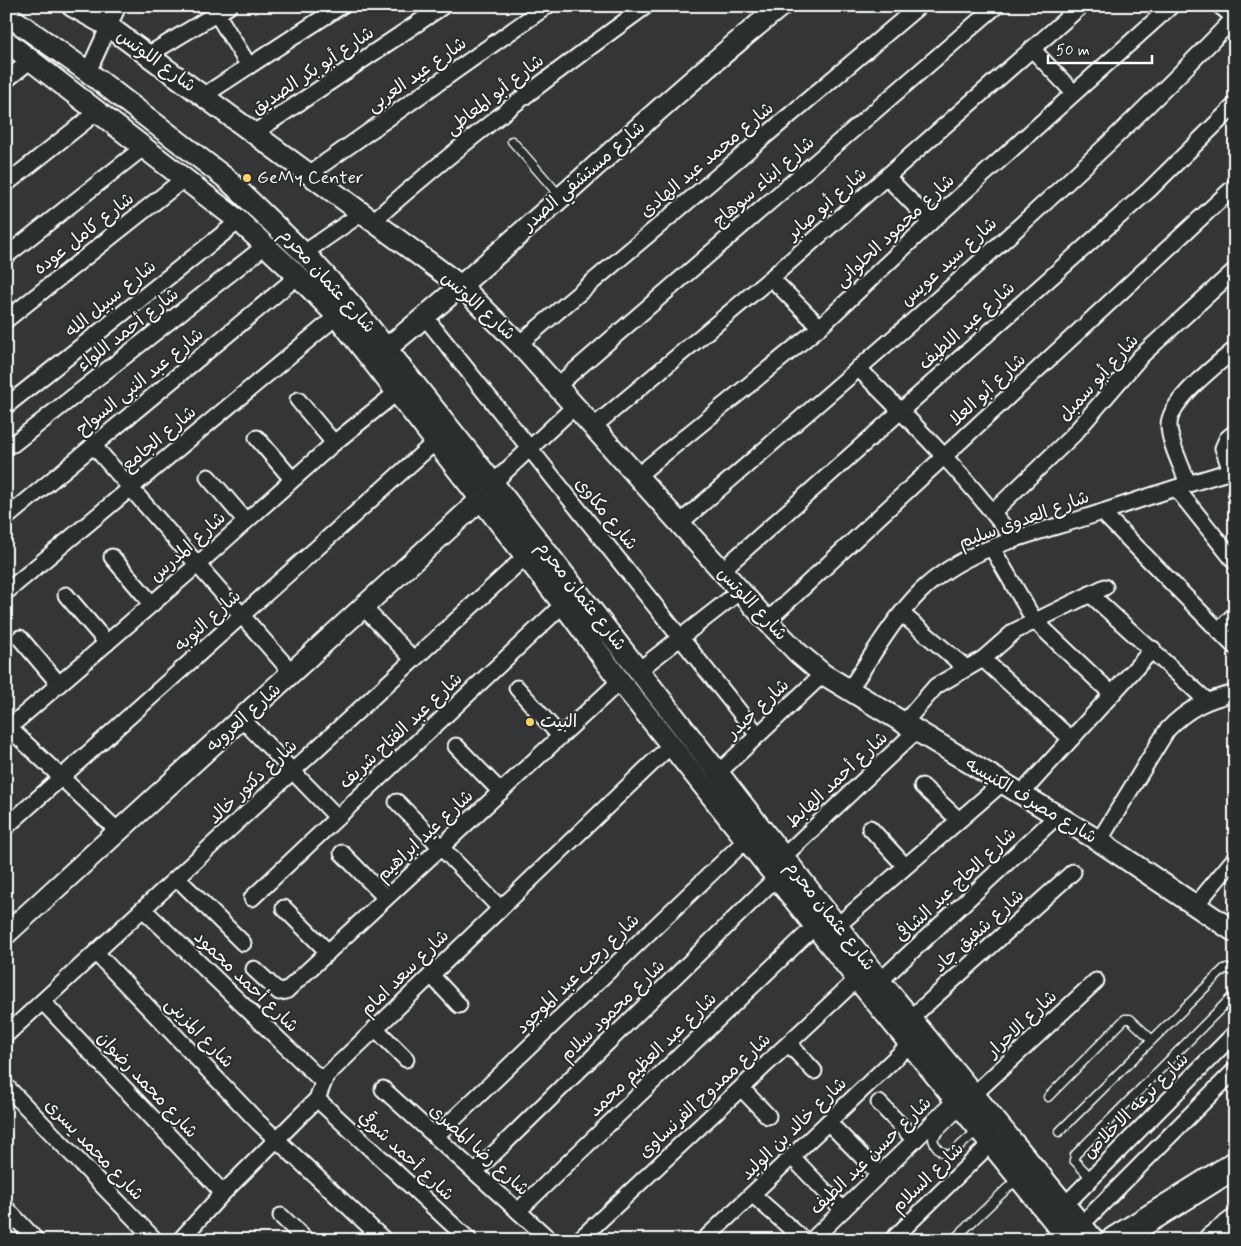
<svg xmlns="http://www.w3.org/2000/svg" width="1241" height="1246" viewBox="0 0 1241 1246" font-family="Mynerve,'Playpen Sans Arabic',sans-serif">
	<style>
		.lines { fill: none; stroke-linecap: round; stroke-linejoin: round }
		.lane-casing { stroke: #fff; stroke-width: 11 }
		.street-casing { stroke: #fff; stroke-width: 19 }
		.secondary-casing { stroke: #fff; stroke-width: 24 }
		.highway-casing { stroke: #fff; stroke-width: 30 }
		.lane { stroke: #2a2d2e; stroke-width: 8 }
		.street { stroke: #2a2d2e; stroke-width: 15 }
		.secondary { stroke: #2a2d2e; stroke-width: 20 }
		.highway { stroke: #2a2d2e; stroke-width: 26 }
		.poi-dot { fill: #ffd166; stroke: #2a2d2e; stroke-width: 2 }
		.labels { text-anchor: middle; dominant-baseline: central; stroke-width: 4; stroke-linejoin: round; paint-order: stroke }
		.street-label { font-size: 18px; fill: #fff; stroke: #2a2d2e }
		.poi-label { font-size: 18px; fill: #fff; stroke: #2a2d2e; text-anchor: start }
	</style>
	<rect width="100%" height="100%" fill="#333536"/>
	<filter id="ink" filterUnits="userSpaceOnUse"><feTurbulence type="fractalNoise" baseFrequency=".02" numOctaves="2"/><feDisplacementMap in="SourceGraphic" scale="10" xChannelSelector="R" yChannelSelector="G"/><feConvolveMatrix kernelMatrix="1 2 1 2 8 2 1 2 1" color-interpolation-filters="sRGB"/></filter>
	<g filter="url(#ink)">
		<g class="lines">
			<defs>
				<g id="lane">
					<polyline points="754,6 764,18"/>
					<polyline points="512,141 560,196"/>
					<polyline points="1048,1097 1125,1019 1130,1019 1152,1040"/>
					<path d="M957,1107L954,1117L933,1138C933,1145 943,1155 950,1155L971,1136L981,1133"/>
					<polyline points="1059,1132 1224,969 1230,969 1235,973"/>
					<polyline points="1091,1178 1074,1160 1075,1155 1235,994"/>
					<polyline points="953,1240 1017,1179"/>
				</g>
				<g id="street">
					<polyline points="212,6 249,66"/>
					<polyline points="1220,6 1235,18"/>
					<polyline points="1032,49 1074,93"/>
					<polyline points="148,55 229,6"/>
					<polyline points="88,72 118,6"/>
					<polyline points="6,80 31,60"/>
					<polyline points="203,96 341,6"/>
					<polyline points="254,133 443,6"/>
					<polyline points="309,174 547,6"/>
					<polyline points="887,177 931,222"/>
					<polyline points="6,184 98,111"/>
					<path d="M373,221C461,143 551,75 646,6"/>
					<polyline points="304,253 362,213"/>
					<polyline points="6,256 144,147"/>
					<polyline points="771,278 820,327"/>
					<polyline points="425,317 758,735"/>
					<polyline points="6,320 185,178"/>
					<polyline points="519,344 919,6"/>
					<path d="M858,368C913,423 968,478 1014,540"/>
					<polyline points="557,386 996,6"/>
					<polyline points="298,400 334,443"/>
					<polyline points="6,406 239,221"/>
					<polyline points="593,427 771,278 1081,6"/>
					<polyline points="257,438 292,479"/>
					<polyline points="13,444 265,246"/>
					<polyline points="93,445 293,674"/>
					<polyline points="1231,471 1223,448 1227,439 1235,432"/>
					<polyline points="637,476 820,327 931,222 1171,6"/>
					<polyline points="208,477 245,520"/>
					<polyline points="493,483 575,406"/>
					<path d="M1188,484C1182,466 1170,445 1169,426C1168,401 1217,365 1235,349"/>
					<polyline points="1176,488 1235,562"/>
					<polyline points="993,512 1073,435 1141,356 1235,270"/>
					<polyline points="1102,512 1234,646"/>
					<polyline points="6,518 298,276"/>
					<path d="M680,523C867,360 1062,199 1234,18"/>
					<polyline points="992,548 1034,620 1112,694"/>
					<polyline points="112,557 152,604"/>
					<polyline points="722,570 1149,190 1235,105"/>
					<polyline points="6,592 337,316"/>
					<polyline points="1090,594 1206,700"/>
					<polyline points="66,595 107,643"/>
					<polyline points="364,608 413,659"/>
					<polyline points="902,614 966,668"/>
					<polyline points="767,621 1235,186"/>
					<polyline points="1219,631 1235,614"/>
					<polyline points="20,638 59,684"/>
					<polyline points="983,659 1071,739"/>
					<polyline points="639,670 740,591"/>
					<polyline points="517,688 560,736"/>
					<path d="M849,690C871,658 892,620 920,592C964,548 1030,535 1087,517C1136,501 1185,484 1235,470"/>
					<polyline points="243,720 337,817"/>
					<polyline points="903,724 936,686 983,659 1015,631 1105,587"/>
					<polyline points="6,725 119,832"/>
					<polyline points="6,730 197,565 334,443 396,393"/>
					<polyline points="456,746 501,792"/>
					<polyline points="719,772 823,674"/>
					<polyline points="922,786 959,820"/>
					<polyline points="1021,794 1153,649"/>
					<polyline points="397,802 500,908"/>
					<polyline points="6,827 435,442"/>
					<polyline points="870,828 905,866"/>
					<path d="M1099,841L1167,730C1188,708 1206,700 1235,693"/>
					<polyline points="342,853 386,898"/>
					<polyline points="784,856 916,731"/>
					<polyline points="177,878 243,943"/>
					<polyline points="252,898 571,597"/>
					<polyline points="1195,906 1235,858"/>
					<polyline points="284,908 328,952"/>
					<polyline points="143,909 322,1081"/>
					<polyline points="837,926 1002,783"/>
					<polyline points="96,953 258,1122 384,1240"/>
					<polyline points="254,969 279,992 286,991 620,681"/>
					<polyline points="431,975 459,1005"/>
					<polyline points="880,981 1057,816"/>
					<polyline points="43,1002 223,1193"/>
					<polyline points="911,1018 1073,872"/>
					<polyline points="375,1028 406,1059"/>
					<polyline points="6,1035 526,556"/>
					<polyline points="789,1044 814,1071"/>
					<polyline points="6,1086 155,1240"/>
					<polyline points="383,1089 550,1240"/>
					<polyline points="742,1089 768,1116"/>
					<polyline points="973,1095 1096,981"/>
					<polyline points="317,1099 469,1240"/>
					<polyline points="879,1103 915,1140"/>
					<polyline points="828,1122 879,1174"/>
					<polyline points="436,1136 747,839"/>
					<polyline points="792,1157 843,1210"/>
					<polyline points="475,1172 777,877"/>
					<polyline points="753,1195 804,1240"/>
					<polyline points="1065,1205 1235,1033"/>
					<polyline points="6,1208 36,1240"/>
					<polyline points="518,1211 815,926"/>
					<polyline points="281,1216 306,1240"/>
					<polyline points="1081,1225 1235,1070"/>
					<polyline points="180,1240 223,1193 317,1099 326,1076 671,745"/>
					<polyline points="579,1240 857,979"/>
					<polyline points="704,1240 910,1044"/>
					<polyline points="812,1240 956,1100"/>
					<polyline points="892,1240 991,1143"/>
				</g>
				<g id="secondary">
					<polyline points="72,6 108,26 461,286 519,344 767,621 798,653 823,674 1099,841 1235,932"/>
					<polyline points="6,14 88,72 227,179 313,262 351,304 493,483 880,981 1094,1240"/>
					<polyline points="6,41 239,221 298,276 337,316 563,604 620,681 857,979 1069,1240"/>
					<path d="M387,348C522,238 646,115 781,6"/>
					<polyline points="6,934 480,500"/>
				</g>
				<g id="highway">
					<polyline points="1115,1240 1235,1165"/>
					<polyline points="1212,1240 1235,1223"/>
				</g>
			</defs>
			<use href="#lane" class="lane-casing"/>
			<use href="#street" class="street-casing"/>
			<use href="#secondary" class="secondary-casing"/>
			<use href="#highway" class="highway-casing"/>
			<use href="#lane" class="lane"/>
			<use href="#street" class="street"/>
			<use href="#secondary" class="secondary"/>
			<use href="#highway" class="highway"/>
		</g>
	</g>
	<g class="poi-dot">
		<circle cx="247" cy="178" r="5"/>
		<circle cx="530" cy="722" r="5"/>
	</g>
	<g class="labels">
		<g class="street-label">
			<text transform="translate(156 61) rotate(36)">شارع اللوتس</text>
			<text transform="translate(313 71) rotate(-34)">شارع أبو بكر الصديق</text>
			<text transform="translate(417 75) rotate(-35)">شارع عيد العربى</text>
			<text transform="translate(495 95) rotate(-38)">شارع أبو المعاطى</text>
			<text transform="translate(707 160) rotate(-40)">شارع محمد عبد الهادى</text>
			<text transform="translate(584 176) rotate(-41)">شارع مستشفي الصدر</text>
			<text transform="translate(764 182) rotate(-41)">شارع ابناء سوهاج</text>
			<text transform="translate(827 204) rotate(-41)">شارع أبو صابر</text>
			<text transform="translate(895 231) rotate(-43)">شارع محمود الحلوانى</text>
			<text transform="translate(84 234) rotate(-38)">شارع كامل عوده</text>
			<text transform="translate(949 262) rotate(-42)">شارع سيد عويس</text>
			<text transform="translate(327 281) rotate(48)">شارع عثمان محرم</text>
			<text transform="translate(111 299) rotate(-39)">شارع سبيل الله</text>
			<text transform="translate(478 306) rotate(42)">شارع اللوتس</text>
			<text transform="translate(967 326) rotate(-42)">شارع عبد اللطيف</text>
			<text transform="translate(128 330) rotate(-38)">شارع أحمد اللواء</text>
			<text transform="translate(1099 378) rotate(-48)">شارع أبو سمبل</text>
			<text transform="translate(140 382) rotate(-39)">شارع عبد النبى السواح</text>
			<text transform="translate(988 390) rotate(-43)">شارع أبو العلا</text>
			<text transform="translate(159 439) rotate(-40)">شارع الجامع</text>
			<text transform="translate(606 514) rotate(51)">شارع مكاوى</text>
			<text transform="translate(1024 520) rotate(-20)">شارع العدوى سليم</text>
			<text transform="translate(188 547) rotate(-42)">شارع المدرس</text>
			<text transform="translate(581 596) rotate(52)">شارع عثمان محرم</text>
			<text transform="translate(752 604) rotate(47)">شارع اللوتس</text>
			<text transform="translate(208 621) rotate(-42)">شارع النوبه</text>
			<text transform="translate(758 709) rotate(-43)">شارع حيدر</text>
			<text transform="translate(244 718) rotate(-42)">شارع العروبه</text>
			<text transform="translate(401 731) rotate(-43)">شارع عبد الفتاح شريف</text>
			<text transform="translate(837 780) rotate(-43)">شارع أحمد الهابط</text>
			<text transform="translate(253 782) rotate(-43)">شارع دكتور خالد</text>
			<text transform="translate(1031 801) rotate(31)">شارع مصرف الكنيسه</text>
			<text transform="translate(425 836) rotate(-43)">شارع عيد ابراهيم</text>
			<text transform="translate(956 885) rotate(-43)">شارع الحاج عبد الشافى</text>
			<text transform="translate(830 916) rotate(52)">شارع عثمان محرم</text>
			<text transform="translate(979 931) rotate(-42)">شارع شفيق جاد</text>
			<text transform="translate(405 973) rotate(-44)">شارع سعد امام</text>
			<text transform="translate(578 974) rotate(-44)">شارع رجب عبد الموجود</text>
			<text transform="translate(246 982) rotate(44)">شارع أحمد محمود</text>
			<text transform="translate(613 1011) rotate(-44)">شارع محمود سلام</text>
			<text transform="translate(1022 1024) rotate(-43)">شارع الاحرار</text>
			<text transform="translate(199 1033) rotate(46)">شارع المزينى</text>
			<text transform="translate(653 1055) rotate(-44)">شارع عبد العظيم محمد</text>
			<text transform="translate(147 1085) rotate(47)">شارع محمد رضوان</text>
			<text transform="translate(705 1096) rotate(-43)">شارع ممدوح الفرنساوى</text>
			<text transform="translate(1136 1106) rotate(-45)">شارع ترعه الاخلاص</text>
			<text transform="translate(794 1129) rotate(-44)">شارع خالد بن الوليد</text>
			<text transform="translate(94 1150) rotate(46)">شارع محمد يسرى</text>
			<text transform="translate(479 1150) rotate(42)">شارع رضا المصرى</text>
			<text transform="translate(406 1156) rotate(43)">شارع أحمد شوقي</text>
			<text transform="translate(871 1156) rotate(-44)">شارع حسن عبد الطيف</text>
			<text transform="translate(928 1178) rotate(-44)">شارع السلام</text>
		</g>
		<g class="poi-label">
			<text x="257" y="178">GeMy Center</text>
			<text x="540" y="722">البيت</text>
		</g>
	</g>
	<rect width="1241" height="1246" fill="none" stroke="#2a2d2e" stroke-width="25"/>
	<rect x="12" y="12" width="1216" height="1221" fill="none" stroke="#fff" stroke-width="2" filter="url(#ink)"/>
	<path d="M1048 55v8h104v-8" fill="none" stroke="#ffffff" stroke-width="2.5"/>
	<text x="1056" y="55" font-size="15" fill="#ffffff" stroke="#2a2d2e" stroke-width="4" paint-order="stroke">50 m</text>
</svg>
